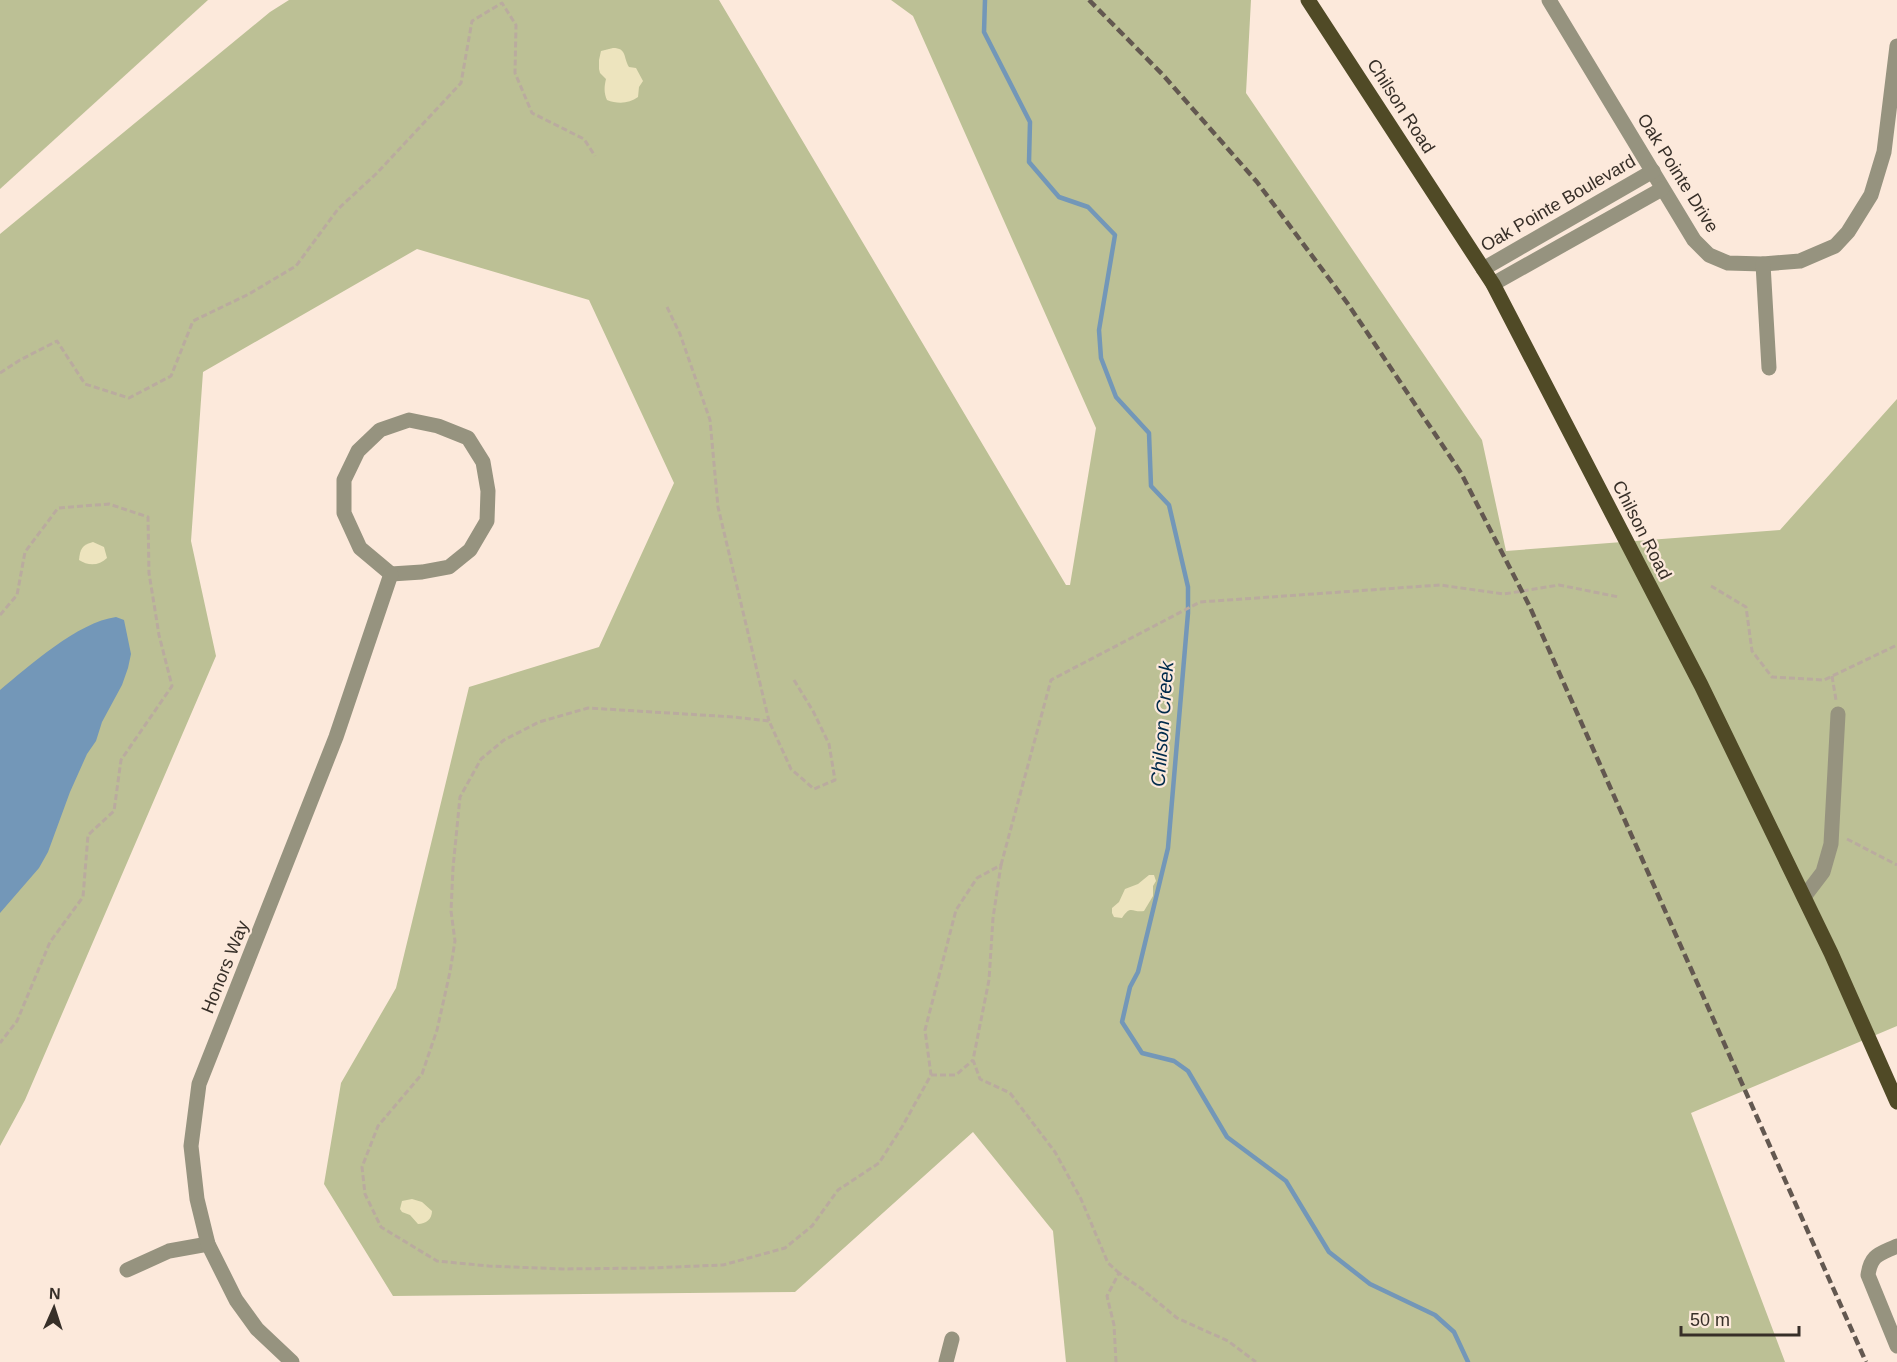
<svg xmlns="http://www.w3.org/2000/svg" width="1897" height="1362" viewBox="0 0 1897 1362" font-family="Arial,sans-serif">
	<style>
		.green { fill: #bcc095 }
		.sand { fill: #ede4be }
		.water { fill: #7397b8 }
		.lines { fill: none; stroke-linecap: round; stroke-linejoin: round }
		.stream { stroke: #7397b8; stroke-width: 4.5 }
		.path { stroke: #baab9f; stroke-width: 3; stroke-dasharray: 6 3; stroke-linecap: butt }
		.minor { stroke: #96937f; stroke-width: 15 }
		.major { stroke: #504a26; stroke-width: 15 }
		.rail { stroke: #635850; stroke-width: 4.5; stroke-dasharray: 9 4.5; stroke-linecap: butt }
		.labels { text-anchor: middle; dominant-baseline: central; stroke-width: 4.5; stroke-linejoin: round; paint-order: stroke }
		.street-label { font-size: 18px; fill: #372f28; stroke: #fce9db }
		.water-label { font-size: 20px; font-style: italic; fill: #002b4c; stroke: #fce9db }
	</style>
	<rect width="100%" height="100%" fill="#fce9db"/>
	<g class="green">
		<polygon points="0,0 208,0 0,189"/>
		<polygon points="289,0 719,0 1066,585 1070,585 1096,428 913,16 891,0 1251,0 1246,93 1482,440 1506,551 1780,530 1897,399 1897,1026 1691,1113 1785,1362 1066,1362 1053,1231 973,1132 795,1292 393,1296 324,1184 341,1083 396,988 469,687 599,647 674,483 589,300 417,249 203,372 191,541 216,656 25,1100 0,1146 0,234 270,12"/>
	</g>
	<g class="sand">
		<path d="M613,48C627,48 623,57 629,67L636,68L643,81L639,87L638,97C629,104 617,104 607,100C604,93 604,87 606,79L600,73L599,69V60L601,51Z"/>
		<path d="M93,542L104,547L107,558C99,566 88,566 79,560C80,549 82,545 93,542Z"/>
		<path d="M1149,875H1154L1156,881L1153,886V896L1144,911C1132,913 1131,904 1122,918L1114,917L1112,913V908L1119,902L1125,889L1138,884Z"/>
		<path d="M412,1199L422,1202L432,1211C432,1219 426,1224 418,1224L410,1215L402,1212L400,1209L402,1201Z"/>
	</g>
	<path class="water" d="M116,617L124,620L131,654L128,668L122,685L102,722L96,741L87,754L70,792L48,852L39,868L0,913V690C29,666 78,622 116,617Z"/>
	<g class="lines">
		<polyline class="stream" points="985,0 984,32 1030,122 1029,162 1059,197 1088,207 1115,235 1099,330 1101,358 1116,397 1149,433 1151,486 1169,505 1188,587 1188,613 1168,848 1138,972 1130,987 1122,1022 1142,1053 1174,1061 1188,1071 1227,1137 1286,1181 1329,1252 1370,1284 1435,1315 1454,1332 1468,1362"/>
		<g class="path">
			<polyline points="667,307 680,334 710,420 718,507 769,721"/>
			<polyline points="0,373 20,360 57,341 85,384 129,398 171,376 193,321 249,294 296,266 338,209 377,173 461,83 472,21 502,3 516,25 515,73 532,113 584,139 595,156"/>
			<polyline points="1711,586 1746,607 1752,651 1772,677 1824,680 1897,645"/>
			<polyline points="0,615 17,595 25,552 58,508 109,504 148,517 149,573 159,635 172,686 121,760 114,811 88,835 83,897 50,942 17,1021 0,1043"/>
			<polyline points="1832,676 1836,700"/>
			<polyline points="794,680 813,711 829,744 835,780 814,789 791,769 769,721 734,717 588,708 539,722 504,740 481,759 460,797 453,868 451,911 455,941 450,972 437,1030 422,1074 378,1126 362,1167 365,1194 381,1227 437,1261 489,1266 562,1269 650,1268 723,1265 785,1248 812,1226 838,1190 879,1163 902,1127 931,1075 925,1030 956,910 977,878 1001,865 993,918 989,980 973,1060 980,1079 1010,1093 1055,1152 1081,1199 1108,1263 1119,1273"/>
			<polyline points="1847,839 1897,865"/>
			<polyline points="1001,865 1051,680 1200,602 1440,585 1504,594 1559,585 1619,597"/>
			<polyline points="931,1075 956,1075 973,1060"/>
			<polyline points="1116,1362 1114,1325 1107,1296 1119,1273 1142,1289 1177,1318 1228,1341 1256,1362"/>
		</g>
		<g class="minor">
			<polyline points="1549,0 1694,240 1709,255 1728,263 1763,264 1800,261 1835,246 1848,232 1871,195 1884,152 1897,46"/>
			<polyline points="1763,264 1769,368"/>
			<polyline points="1483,269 1653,171"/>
			<polyline points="1493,284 1662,189"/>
			<polygon points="409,420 438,426 468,438 483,462 488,491 487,521 470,550 449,567 422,572 391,574 360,548 344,513 344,480 358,451 380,430"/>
			<polyline points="1804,897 1823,872 1831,844 1838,714"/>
			<path d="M1897,1246C1880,1254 1871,1254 1868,1275L1897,1346"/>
			<polyline points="127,1270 169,1251 208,1244"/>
			<polyline points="292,1362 257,1329 236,1300 208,1244 197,1199 191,1146 199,1084 336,737 391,574"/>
			<polyline points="946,1362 952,1339"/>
		</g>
		<polyline class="major" points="1308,0 1493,284 1701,685 1831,953 1897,1102"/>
		<polyline class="rail" points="1089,0 1163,75 1257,182 1348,304 1461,473 1529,605 1866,1362"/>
	</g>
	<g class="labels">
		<g class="street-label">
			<text transform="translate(1401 106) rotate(57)">Chilson Road</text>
			<text transform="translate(1678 173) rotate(58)">Oak Pointe Drive</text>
			<text transform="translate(1558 203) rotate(-30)">Oak Pointe Boulevard</text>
			<text transform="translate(1642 530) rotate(63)">Chilson Road</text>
			<text transform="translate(225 967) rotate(-68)">Honors Way</text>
		</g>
		<g class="water-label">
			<text transform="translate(1162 724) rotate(-86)">Chilson Creek</text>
		</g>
	</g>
	<g transform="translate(54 1308) rotate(3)" stroke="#fce9db" stroke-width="4.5" paint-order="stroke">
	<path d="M0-4.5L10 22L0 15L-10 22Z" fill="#372f28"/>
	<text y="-9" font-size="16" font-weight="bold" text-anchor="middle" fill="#372f28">N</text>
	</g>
	<path d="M1681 1326v9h118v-9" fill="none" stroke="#372f28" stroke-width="3"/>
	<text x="1690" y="1326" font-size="18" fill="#372f28" stroke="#fce9db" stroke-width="4.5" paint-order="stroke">50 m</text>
</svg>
